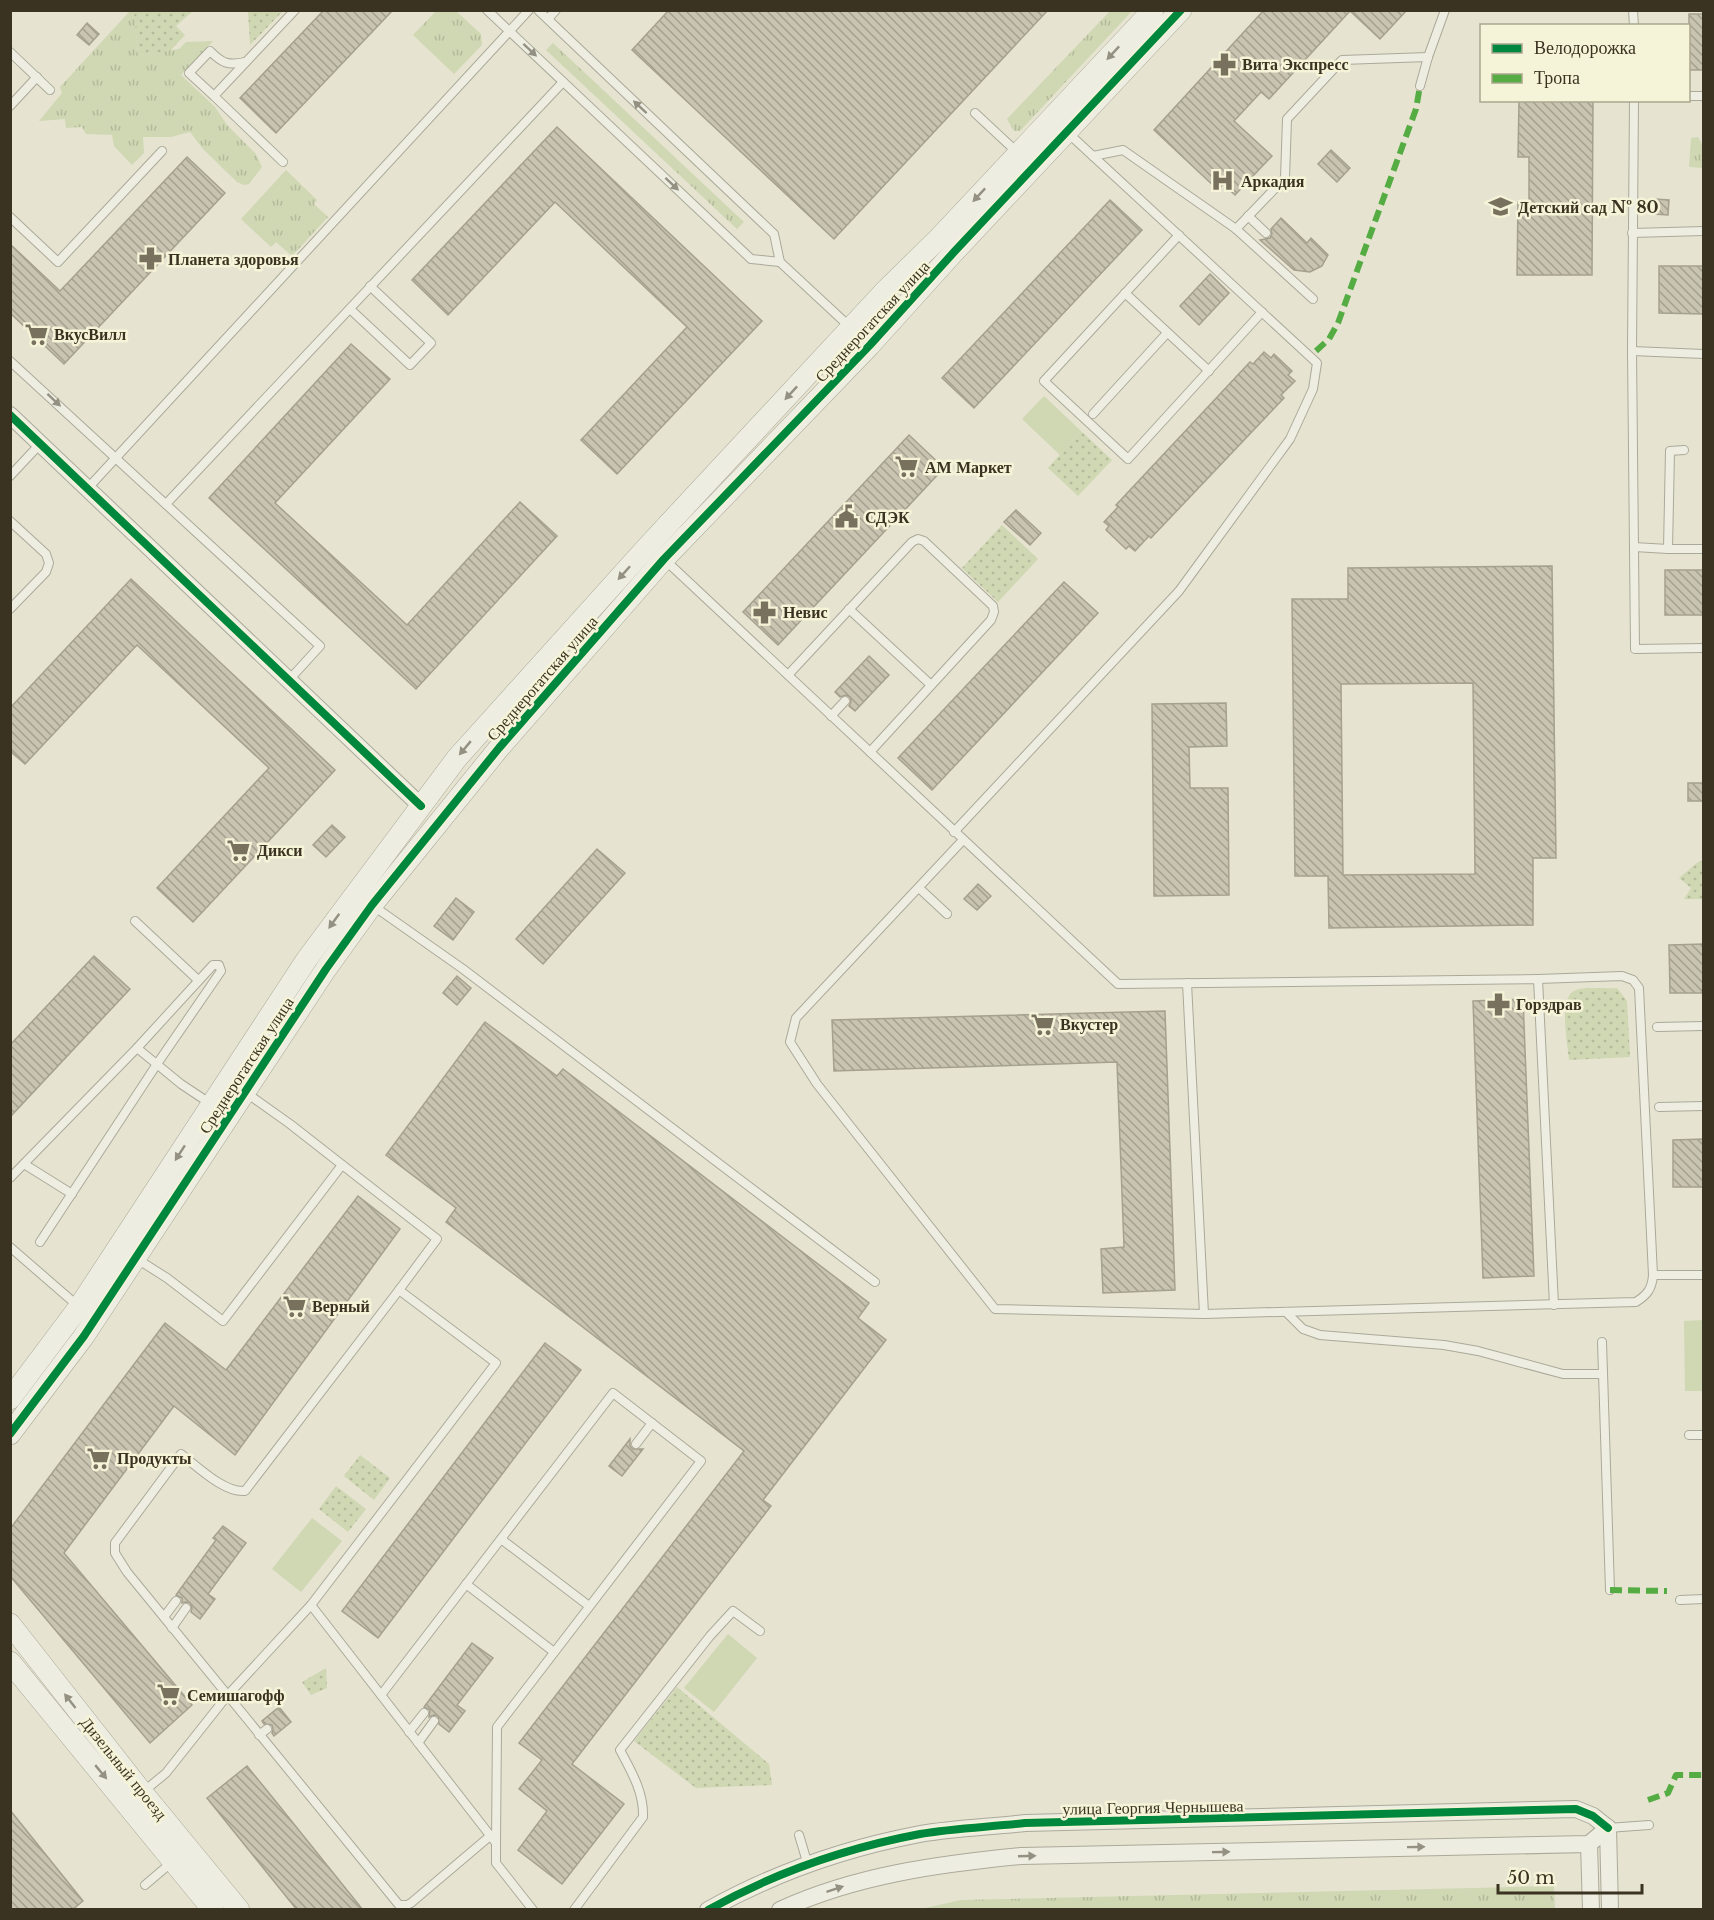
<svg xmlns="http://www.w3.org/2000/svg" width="1714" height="1920" viewBox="0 0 1714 1920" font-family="'Libre Baskerville',serif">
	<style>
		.grass { fill: url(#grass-tufts) }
		.park { fill: url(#park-dots) }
		.garden { fill: #cfd7b3 }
		.building { fill: url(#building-back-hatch); stroke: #a6a08f; stroke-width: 1.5; fill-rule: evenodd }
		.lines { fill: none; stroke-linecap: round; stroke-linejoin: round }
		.service-casing { stroke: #aba999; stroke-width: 10 }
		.minor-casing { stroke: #aba999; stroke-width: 18 }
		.tertiary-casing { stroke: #aba999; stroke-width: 22 }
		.service { stroke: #eeede2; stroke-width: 8 }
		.minor { stroke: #eeede2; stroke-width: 16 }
		.tertiary { stroke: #eeede2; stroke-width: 21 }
		.quiet { stroke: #55ac43; stroke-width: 6; stroke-dasharray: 12 6; stroke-linecap: butt }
		.cycleway-casing { stroke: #f6f4d8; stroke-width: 11 }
		.cycleway { stroke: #00873e; stroke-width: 8 }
		.oneway { fill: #949082 }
		.labels { text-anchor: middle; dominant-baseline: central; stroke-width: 5; stroke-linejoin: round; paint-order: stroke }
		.poi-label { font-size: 16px; font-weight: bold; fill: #3b3321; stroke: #f6f4d8; text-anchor: start }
		.street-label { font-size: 16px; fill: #3b3321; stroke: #f6f4d8 }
	</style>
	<defs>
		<pattern id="grass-tufts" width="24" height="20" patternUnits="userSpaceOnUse" patternTransform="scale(1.5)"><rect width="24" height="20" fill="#cfd7b3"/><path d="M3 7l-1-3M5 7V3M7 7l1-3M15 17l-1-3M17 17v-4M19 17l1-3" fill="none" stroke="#b3b99a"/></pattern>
		<pattern id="park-dots" width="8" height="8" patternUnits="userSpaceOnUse" patternTransform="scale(1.5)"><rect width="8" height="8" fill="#cfd7b3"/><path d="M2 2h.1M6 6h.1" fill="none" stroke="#b3b99a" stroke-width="1.8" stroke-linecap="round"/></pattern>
		<pattern id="building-back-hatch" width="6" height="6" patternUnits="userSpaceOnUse" patternTransform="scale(1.5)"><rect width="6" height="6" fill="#c9c4b1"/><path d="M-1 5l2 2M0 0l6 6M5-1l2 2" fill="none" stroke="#a4a090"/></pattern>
	</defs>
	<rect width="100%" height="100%" fill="#e6e4d0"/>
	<g class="grass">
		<polygon points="130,11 134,11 138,55 179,49 186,42 213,41 181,75 215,107 227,125 256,154 262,167 249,184 244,185 237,182 203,149 190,132 171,137 143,137 144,153 132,165 114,146 112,135 86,134 82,127 66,128 65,119 39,121 62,93 60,87"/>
		<polygon points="436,11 456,11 481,34 482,45 454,74 413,35"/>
		<polygon points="1110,11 1132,11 1020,131 1014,131 1007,119"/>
		<polygon points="553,43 744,222 737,229 546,50"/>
		<polygon points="1698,137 1703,146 1703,168 1689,167 1691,138"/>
		<polygon points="286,170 317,200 314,204 328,217 292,256 276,242 271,247 241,219"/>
		<polygon points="1554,1886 1555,1910 921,1909 961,1900"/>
	</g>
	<g class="park">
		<polygon points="134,11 134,10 193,11 176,26 185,35 170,51 138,55"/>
		<polygon points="248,11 248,10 283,11 250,45"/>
		<polygon points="1081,431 1112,460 1078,496 1048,468"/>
		<polygon points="1002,525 1038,559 998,602 962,568"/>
		<polygon points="1703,861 1703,899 1684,899 1691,888 1679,878 1698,862"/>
		<path d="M1617,988L1627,1001L1630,1057L1569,1060C1568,1044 1558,999 1574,991C1582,986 1607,989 1617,988Z"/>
		<polygon points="360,1455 390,1478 374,1500 344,1476"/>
		<polygon points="336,1486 366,1509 348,1532 319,1509"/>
		<polygon points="326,1668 327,1688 311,1695 302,1682"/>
		<polygon points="677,1687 769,1764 772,1785 696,1788 634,1741"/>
	</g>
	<g class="garden">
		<polygon points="1044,396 1081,431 1060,455 1022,419"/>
		<polygon points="1703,1320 1703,1391 1685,1391 1684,1321"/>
		<polygon points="312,1518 342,1541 301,1592 272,1569"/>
		<polygon points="728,1634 757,1658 714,1712 684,1688"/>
	</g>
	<g class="building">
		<polygon points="324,10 393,10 276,133 240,98"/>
		<polygon points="669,10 1048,10 834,239 632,50"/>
		<polygon points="1264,10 1407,10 1380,39 1350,11 1269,99 1261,92 1234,121 1272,156 1235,195 1223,184 1218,190 1154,130"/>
		<rect x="1689" y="14" width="15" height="56"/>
		<polygon points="87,23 99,34 89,45 77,35"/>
		<polygon points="1519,100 1593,100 1592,275 1517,275 1518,202 1529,202 1529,157 1518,157"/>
		<polygon points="557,127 762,321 617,474 581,440 687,327 555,202 448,315 412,280"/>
		<polygon points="1331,150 1350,168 1337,182 1318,164"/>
		<polygon points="187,157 225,193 64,364 10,313 10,244 60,291"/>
		<polygon points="1654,199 1669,200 1668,215 1653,214"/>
		<polygon points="1110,200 1142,230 974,408 942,378"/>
		<polygon points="1281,218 1307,243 1311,238 1328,255 1322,266 1310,272 1294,270 1260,240 1270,238 1272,234 1271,229"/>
		<polygon points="1659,266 1704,266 1704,314 1659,313"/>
		<polygon points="1210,274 1229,293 1199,325 1180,306"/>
		<polygon points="351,344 390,379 275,503 407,625 520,502 557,536 416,689 209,498"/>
		<polygon points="1264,352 1271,358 1274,354 1292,371 1288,375 1295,381 1281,395 1284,398 1151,538 1149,536 1135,551 1129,546 1126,549 1106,530 1109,526 1104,522 1118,507 1116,505 1250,362 1253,364"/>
		<polygon points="909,435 944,468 778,645 743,612"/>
		<polygon points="1016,510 1041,533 1030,545 1004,522"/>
		<path d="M1552,566L1556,858H1533V925L1329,928L1328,876H1295L1292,599H1348V568ZM1473,683L1475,874L1343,875L1341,684Z"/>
		<rect x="1665" y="570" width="39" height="45"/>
		<polygon points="131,579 335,770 193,922 157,888 269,768 137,645 25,764 10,751 10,708"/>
		<polygon points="1064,582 1098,613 932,790 898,758"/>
		<polygon points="869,656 889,675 855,711 849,706 851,702 850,697 846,695 840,697 835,692"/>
		<polygon points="1226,703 1227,746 1189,747 1190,788 1228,788 1229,895 1154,896 1152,704"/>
		<rect x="1688" y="783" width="16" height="18"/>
		<polygon points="332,825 345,837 326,857 313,845"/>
		<polygon points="597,849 625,873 543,964 516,939"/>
		<polygon points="978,884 991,896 977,910 964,899"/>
		<polygon points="456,898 474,912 453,940 434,926"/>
		<polygon points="1704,944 1704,993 1670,993 1669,945"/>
		<polygon points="94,956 130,989 10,1117 10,1045"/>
		<polygon points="457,976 471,988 457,1005 443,993"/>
		<polygon points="1523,999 1534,1276 1483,1278 1473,1001"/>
		<polygon points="1165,1011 1175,1290 1103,1293 1101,1249 1124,1247 1117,1062 834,1071 832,1020"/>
		<polygon points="485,1022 557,1076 563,1069 869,1303 858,1318 886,1340 763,1500 771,1506 572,1764 624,1804 562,1884 518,1850 547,1811 519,1789 542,1760 519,1743 744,1451 446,1222 456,1208 386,1155"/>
		<polygon points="1704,1139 1704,1187 1673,1187 1673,1140"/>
		<polygon points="358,1196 400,1229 235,1455 174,1406 64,1553 192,1705 150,1743 10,1576 10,1529 165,1323 226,1370"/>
		<polygon points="545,1343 581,1370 378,1638 342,1611"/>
		<polygon points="630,1439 630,1446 633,1449 643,1449 622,1476 609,1466"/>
		<polygon points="223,1526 246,1543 208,1594 215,1599 200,1619 191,1612 192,1608 190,1603 186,1602 182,1603 182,1598 176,1595 216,1540 213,1538"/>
		<polygon points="472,1643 493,1658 457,1705 465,1711 449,1732 439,1724 438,1716 434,1715 429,1717 430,1710 424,1707"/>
		<polygon points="279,1707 291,1722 274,1736 272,1733 273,1729 272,1725 264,1724 262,1721"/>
		<polygon points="247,1766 273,1798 363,1910 297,1910 207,1798"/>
		<polygon points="10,1810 83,1901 72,1910 10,1910"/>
	</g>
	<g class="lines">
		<defs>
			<g id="service">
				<polyline points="487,10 751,259 780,262"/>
				<polyline points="538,10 774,234 780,262 850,327"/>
				<polyline points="1633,10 1634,26"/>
				<polyline points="548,19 556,10"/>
				<polyline points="10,52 50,90"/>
				<polyline points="1420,86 1428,57 1445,10"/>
				<path d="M214,96L189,73L210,51C222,63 228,66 245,62"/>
				<polyline points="1688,96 1704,96"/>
				<polyline points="1634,100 1632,351 1635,649 1704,648"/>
				<polyline points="10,106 37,77"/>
				<polyline points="975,113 1019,154"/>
				<polyline points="1093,156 1123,150 1236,229 1313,299"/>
				<polyline points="283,162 214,96 295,10"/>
				<polyline points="1248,216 1266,233"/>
				<polyline points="10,217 58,262 162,151"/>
				<polyline points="1236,229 1285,178 1287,119 1342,60 1428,57"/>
				<polyline points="1632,233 1704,231"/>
				<polyline points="1179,235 1044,381 1128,459 1262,312"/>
				<polyline points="1125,293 1209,371"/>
				<polyline points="350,309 410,365 431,343 370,286"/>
				<polyline points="1632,351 1704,354"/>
				<polyline points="10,361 320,646 289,680"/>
				<polyline points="1093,414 1167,333"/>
				<polyline points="1684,450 1670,451 1668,549 1704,549"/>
				<polyline points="10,476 40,444"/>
				<polyline points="88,488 529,10"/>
				<polyline points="166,504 563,82"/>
				<polyline points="10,521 46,554 49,563 46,572 10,609"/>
				<polyline points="1634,547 1668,549"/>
				<polyline points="664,559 1118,984 1538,979 1554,1305"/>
				<polyline points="849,609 931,685"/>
				<polyline points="788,675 912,542 918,539 924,541 993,606 994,612 991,620 870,752"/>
				<polyline points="831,716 845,701"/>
				<polyline points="954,832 1179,591 1290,439 1313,389 1317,363 1068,133"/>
				<path d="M963,840L796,1018L790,1042L817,1084L995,1309L1204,1314L1636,1302C1647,1295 1652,1289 1653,1275L1639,988L1633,980L1622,976L1538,979"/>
				<polyline points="919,888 947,914"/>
				<polyline points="372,905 463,969 875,1282"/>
				<polyline points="135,921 198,980"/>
				<polyline points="1187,983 1204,1314"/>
				<polyline points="1657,1027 1704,1026"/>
				<polyline points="137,1048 181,1084 211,1104"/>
				<polyline points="1659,1107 1704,1106"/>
				<polyline points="24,1164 72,1194"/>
				<polyline points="10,1178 137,1048 213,965 219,965 221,971 157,1064 40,1242"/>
				<polyline points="10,1247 78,1306"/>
				<polyline points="137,1259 167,1278 223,1321 342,1165"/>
				<polyline points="1653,1275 1704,1275"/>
				<path d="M399,1290L245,1491C224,1493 197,1466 181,1454L115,1543V1553L127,1572L399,1905H407L411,1903L490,1836"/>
				<polyline points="1286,1312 1303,1329 1320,1335 1444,1345 1478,1351 1563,1374 1603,1374"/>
				<polyline points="1602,1342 1610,1590"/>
				<polyline points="1689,1435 1704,1435"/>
				<polyline points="636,1444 652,1423"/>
				<polyline points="501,1539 589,1606"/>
				<polyline points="466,1584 554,1652"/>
				<polyline points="1680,1600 1704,1599"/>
				<polyline points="311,1605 496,1843 496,1863 533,1910"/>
				<polyline points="164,1617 176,1601"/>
				<polyline points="172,1628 186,1608"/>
				<polyline points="381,1695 613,1393 701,1461 497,1727 496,1843"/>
				<polyline points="409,1732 424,1713"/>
				<polyline points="259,1735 267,1729"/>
				<polyline points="418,1743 434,1721"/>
				<polyline points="143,1792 166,1773 227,1696 311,1605 496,1363 399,1290 437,1239 290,1124 245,1092"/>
				<polyline points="1608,1828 1649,1825"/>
				<polyline points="799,1835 808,1865"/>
				<polyline points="145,1885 172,1862"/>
				<path d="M574,1910L643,1817C644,1792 631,1771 620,1750L710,1636L733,1611L760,1631"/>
			</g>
			<g id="minor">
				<polyline points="10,415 421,806"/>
				<polyline points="1608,1828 1610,1910"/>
				<polyline points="1589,1844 1591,1910"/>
				<path d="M708,1910C774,1873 846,1848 920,1834C954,1828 990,1827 1025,1823L1576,1809L1593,1816L1608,1828"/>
				<path d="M780,1910C856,1875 939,1864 1021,1856L1589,1844L1608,1828"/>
			</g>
			<g id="tertiary">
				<polyline points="10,1399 79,1307 307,959 457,758 648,546 886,290 939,238 1153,10"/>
				<polyline points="10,1434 84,1336 326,969 372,905 499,748 664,559 870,345 954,252 1181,10"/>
				<polyline points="10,1624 142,1792 239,1910"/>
				<polyline points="10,1662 213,1910"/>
			</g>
		</defs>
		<use href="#service" class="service-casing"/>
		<use href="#minor" class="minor-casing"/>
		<use href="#tertiary" class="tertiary-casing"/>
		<use href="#service" class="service"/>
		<use href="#minor" class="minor"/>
		<use href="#tertiary" class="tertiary"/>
		<g class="quiet">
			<polyline points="1316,351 1329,339 1338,323 1416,109 1420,86"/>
			<polyline points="1610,1590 1667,1591"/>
			<polyline points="1648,1800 1668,1793 1676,1775 1704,1775"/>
		</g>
		<defs>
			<g id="cycleway">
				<polyline points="10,415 421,806"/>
				<polyline points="10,1434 84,1336 326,969 372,905 499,748 664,559 870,345 954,252 1181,10"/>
				<path d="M708,1910C774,1873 846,1848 920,1834C954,1828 990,1827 1025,1823L1576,1809L1593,1816L1608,1828"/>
			</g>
		</defs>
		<use href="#cycleway" class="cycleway-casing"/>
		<use href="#cycleway" class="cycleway"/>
	</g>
	<defs><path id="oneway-solid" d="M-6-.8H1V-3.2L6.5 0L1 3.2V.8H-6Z" transform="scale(1.5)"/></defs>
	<g class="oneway">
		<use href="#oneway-solid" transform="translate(530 50) rotate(43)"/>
		<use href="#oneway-solid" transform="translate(1113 53) rotate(133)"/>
		<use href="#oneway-solid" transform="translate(640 107) rotate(-137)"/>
		<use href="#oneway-solid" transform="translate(672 184) rotate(43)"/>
		<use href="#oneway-solid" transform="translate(979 195) rotate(133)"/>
		<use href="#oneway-solid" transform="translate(791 393) rotate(133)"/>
		<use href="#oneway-solid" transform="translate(54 400) rotate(43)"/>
		<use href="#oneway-solid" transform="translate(624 573) rotate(132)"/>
		<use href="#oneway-solid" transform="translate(465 748) rotate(130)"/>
		<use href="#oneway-solid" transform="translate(334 921) rotate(126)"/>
		<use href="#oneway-solid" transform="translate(180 1153) rotate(123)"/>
		<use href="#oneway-solid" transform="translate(70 1701) rotate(-128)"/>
		<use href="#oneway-solid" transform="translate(101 1772) rotate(50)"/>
		<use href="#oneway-solid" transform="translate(1416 1847) rotate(-1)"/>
		<use href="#oneway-solid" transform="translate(1221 1852) rotate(-1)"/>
		<use href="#oneway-solid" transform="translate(1027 1856) rotate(-2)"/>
		<use href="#oneway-solid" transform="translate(835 1889) rotate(-18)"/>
	</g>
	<defs>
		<symbol id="pharmacy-bare" viewBox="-9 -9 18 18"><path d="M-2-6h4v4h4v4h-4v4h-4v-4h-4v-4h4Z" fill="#77715e" stroke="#f6f4d8" stroke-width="2.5" paint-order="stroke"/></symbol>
		<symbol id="hospital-bare" viewBox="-9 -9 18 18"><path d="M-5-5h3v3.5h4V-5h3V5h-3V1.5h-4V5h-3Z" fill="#77715e" stroke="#f6f4d8" stroke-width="2.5" paint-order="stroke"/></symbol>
		<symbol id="school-bare" viewBox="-9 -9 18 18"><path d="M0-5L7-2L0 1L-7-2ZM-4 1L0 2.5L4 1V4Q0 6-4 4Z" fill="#77715e" stroke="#f6f4d8" stroke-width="2.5" paint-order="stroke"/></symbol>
		<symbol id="supermarket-bare" viewBox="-9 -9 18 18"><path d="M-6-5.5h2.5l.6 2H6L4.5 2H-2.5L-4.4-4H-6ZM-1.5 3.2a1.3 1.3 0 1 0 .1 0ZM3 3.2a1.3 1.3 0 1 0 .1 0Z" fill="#77715e" stroke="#f6f4d8" stroke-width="2.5" paint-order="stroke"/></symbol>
		<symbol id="civic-bare" viewBox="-9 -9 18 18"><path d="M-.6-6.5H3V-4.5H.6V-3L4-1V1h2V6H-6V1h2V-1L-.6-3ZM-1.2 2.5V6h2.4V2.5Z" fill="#77715e" stroke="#f6f4d8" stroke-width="2.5" paint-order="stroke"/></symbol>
	</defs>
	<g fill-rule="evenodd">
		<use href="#pharmacy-bare" x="1208" y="48" width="33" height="33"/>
		<use href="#hospital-bare" x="1206" y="164" width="33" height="33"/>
		<use href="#school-bare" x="1484" y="190" width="33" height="33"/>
		<use href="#pharmacy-bare" x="134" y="242" width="33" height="33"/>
		<use href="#supermarket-bare" x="20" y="318" width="33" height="33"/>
		<use href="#supermarket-bare" x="890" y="450" width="33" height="33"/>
		<use href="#civic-bare" x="830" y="500" width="33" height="33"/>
		<use href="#pharmacy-bare" x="748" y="596" width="33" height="33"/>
		<use href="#supermarket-bare" x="222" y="834" width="33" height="33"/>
		<use href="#pharmacy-bare" x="1482" y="988" width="33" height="33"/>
		<use href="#supermarket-bare" x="1026" y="1008" width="33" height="33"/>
		<use href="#supermarket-bare" x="278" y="1290" width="33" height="33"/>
		<use href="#supermarket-bare" x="82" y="1442" width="33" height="33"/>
		<use href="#supermarket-bare" x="152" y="1678" width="33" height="33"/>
	</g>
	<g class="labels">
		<g class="poi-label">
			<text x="1242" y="64">Вита Экспресс</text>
			<text x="1241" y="181">Аркадия</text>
			<text x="1518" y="207">Детский сад № 80</text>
			<text x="168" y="259">Планета здоровья</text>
			<text x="54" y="334">ВкусВилл</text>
			<text x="925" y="467">АМ Маркет</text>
			<text x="865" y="517">СДЭК</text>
			<text x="783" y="612">Невис</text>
			<text x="257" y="850">Дикси</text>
			<text x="1516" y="1004">Горздрав</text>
			<text x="1060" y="1024">Вкустер</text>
			<text x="312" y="1306">Верный</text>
			<text x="117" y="1458">Продукты</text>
			<text x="187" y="1695">Семишагофф</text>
		</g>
		<g class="street-label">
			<text transform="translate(872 321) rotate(-47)">Среднерогатская улица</text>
			<text transform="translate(542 678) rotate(-49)">Среднерогатская улица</text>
			<text transform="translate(246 1065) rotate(-57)">Среднерогатская улица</text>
			<text transform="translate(124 1768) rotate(51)">Дизельный проезд</text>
			<text transform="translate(1153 1807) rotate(-1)">улица Георгия Чернышева</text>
		</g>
	</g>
	<rect width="1714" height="1920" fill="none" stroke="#3b3321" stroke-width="24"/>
	<rect x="1480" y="24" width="210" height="78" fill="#f6f4d8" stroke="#aba78f" stroke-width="1.5"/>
	<rect x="1492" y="44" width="30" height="9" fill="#00873e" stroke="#aba78f" stroke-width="1.5"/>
	<text x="1534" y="54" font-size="18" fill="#3b3321">Велодорожка</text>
	<rect x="1492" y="74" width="30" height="9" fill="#55ac43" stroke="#aba78f" stroke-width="1.5"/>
	<text x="1534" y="84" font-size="18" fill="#3b3321">Тропа</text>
	<path d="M1498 1884v9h144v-9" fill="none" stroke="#3b3321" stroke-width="3"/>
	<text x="1507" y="1884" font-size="18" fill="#3b3321" stroke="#f6f4d8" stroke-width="4.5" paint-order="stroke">50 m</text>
</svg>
